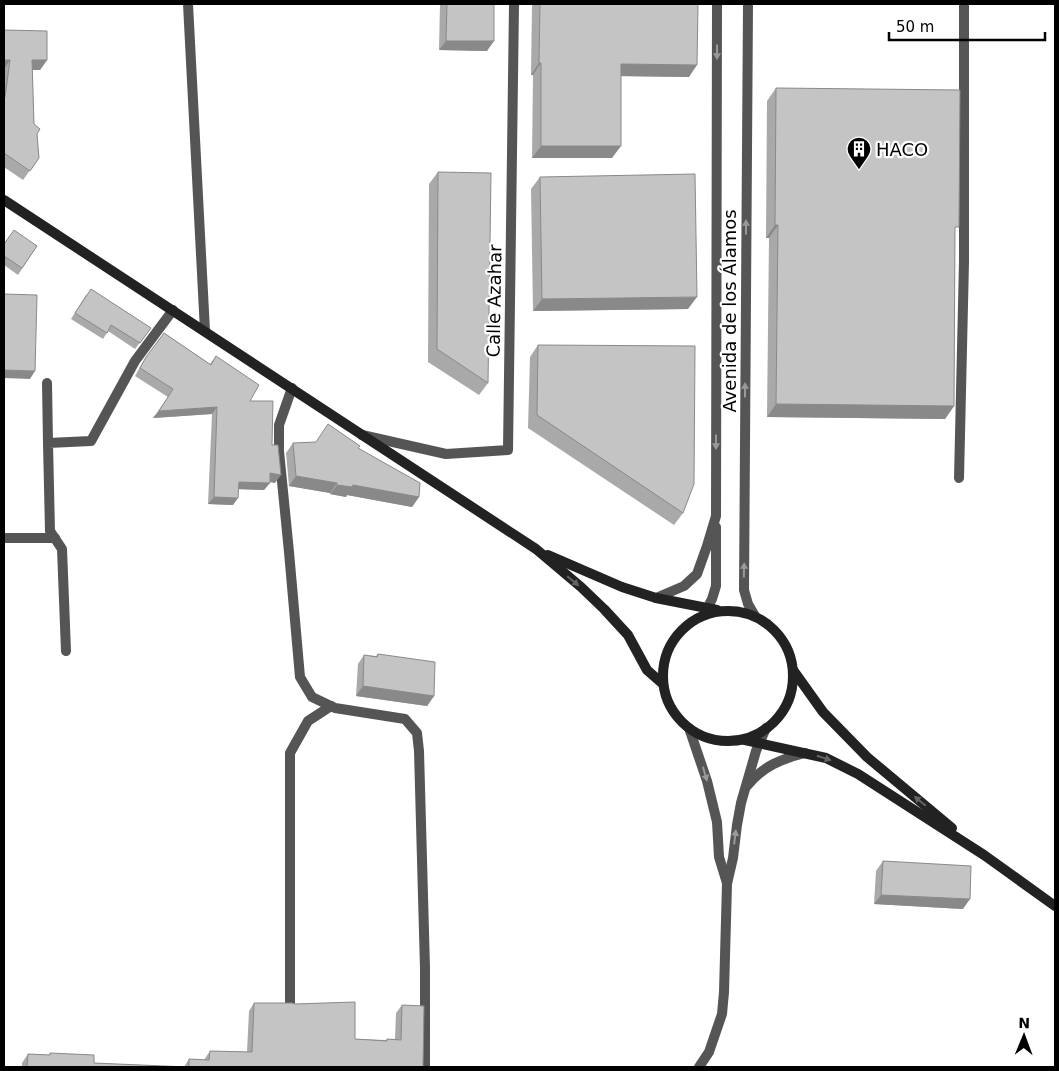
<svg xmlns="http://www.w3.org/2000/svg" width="1059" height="1071" viewBox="0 0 1059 1071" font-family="'DejaVu Sans',sans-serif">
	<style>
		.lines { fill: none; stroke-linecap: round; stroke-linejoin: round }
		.service { stroke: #555; stroke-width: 10 }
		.minor { stroke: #555; stroke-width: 10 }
		.tertiary { stroke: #555; stroke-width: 10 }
		.secondary { stroke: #222; stroke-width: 10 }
		.wall { fill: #a9a9a9 }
		.shaded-wall { fill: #898989 }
		.building { fill: #c4c4c4; stroke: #898989 }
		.oneway { fill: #999 }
		.oneway2 { fill: #646464 }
		.labels { text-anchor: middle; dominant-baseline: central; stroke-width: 4.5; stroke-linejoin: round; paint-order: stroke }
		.poi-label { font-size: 18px; fill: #000; stroke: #fff; text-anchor: start }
		.street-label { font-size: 18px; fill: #000; stroke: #fff }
	</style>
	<rect width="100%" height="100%" fill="#fff"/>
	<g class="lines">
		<g class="service">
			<polyline points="362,435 446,454 508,450 514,4"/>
			<polyline points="959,478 964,262 964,4"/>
		</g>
		<g class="minor">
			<polyline points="188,4 205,331"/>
			<polyline points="47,383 48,443"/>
			<polyline points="292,388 279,425 279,451 289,552 300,677 312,697 335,708 405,719 417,733 419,751 425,968 425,1067"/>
			<polyline points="4,538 55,538"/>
			<polyline points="66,651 62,549 50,531 48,443 91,441 135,361 173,310"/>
			<polyline points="689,728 707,781 717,822 719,857 727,883"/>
			<path d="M747,786C763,766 781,759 805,753"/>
			<polyline points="290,1005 290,753 308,721 331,706"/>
			<polyline points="699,1067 709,1052 722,1014 724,992 727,884 733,858 737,825 741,803 756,751 766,728"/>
		</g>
		<g class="tertiary">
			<polyline points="748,4 744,590 748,604 755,616"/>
			<polyline points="656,598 684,586 697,574 707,546 716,516 717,4"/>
			<polyline points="704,615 712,599 716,586 716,527"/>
		</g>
		<g class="secondary">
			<polyline points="4,200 536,549 581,587 604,609 628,635 647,670 663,684"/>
			<polyline points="548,555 622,587 656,598 717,610"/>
			<circle cx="728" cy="676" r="65"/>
			<polyline points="793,670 823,712 867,757 952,828"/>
			<polyline points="745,740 826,758 858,774 984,855 1055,906"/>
		</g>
	</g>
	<g class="wall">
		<polygon points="440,4 494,4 487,51 439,50"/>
		<polygon points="532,4 698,4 689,77 621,76 612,158 532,158 533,75 531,75"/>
		<polygon points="4,30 47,60 40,70 32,70 34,124 37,134 39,158 23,180 4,167"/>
		<polygon points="776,88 955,232 954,406 945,419 767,417 769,238 766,238 767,101"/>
		<polygon points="438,172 488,383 479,395 428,362 429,184"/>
		<polygon points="540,177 688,309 533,311 531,189"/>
		<polygon points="4,244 37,246 18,275 4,265"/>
		<polygon points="86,295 151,328 135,349 108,331 103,339 71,319"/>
		<polygon points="164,333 210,364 216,356 250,401 272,445 275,483 270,482 264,490 239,489 233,505 208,504 212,414 153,418 168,397 135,376 141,365"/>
		<polygon points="538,345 683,513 674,525 528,428 530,357"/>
		<polygon points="293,443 358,448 419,497 412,507 347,495 346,497 330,494 330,493 289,486 286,453"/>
		<polygon points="378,654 434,696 427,706 356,696 358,664 364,655 376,656"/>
		<polygon points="883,861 963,909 874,904 876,871"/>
		<polygon points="254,1003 355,1039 386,1040 387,1039 395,1039 396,1013 402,1005 423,1067 22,1067 22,1063 28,1054 49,1055 50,1053 94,1063 184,1067 189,1059 204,1060 210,1051 247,1052 249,1011"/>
	</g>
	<g class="shaded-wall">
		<polygon points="446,41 494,41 487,51 439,50"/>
		<polygon points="4,60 10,60 4,69"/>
		<polygon points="32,60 47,60 40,70 25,70"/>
		<polygon points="539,63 541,63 533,75 531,75"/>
		<polygon points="621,64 697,65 689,77 612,76"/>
		<polygon points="541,146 621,146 612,158 532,158"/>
		<polygon points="775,225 778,225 769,238 766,238"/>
		<polygon points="697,297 688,309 533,311 542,299"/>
		<polygon points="4,370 35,371 30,379 4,378"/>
		<polygon points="776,404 954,406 945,419 767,417"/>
		<polygon points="217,407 212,414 153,418 159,411"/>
		<polygon points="270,473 281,475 275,483 265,481"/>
		<polygon points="296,476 337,483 330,493 289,486"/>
		<polygon points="239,482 270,483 264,490 234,489"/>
		<polygon points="337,485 353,485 419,497 412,507 347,495 346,497 330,494"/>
		<polygon points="214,497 238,498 233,505 208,504"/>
		<polygon points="363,686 434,696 427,706 356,696"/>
		<polygon points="881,895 970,899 963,909 874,904"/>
	</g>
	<g class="building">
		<polygon points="447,4 494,4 494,41 446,41"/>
		<polygon points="540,4 698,4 697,65 621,64 621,146 541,146 541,63 539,63"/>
		<polygon points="4,30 47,31 47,60 32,60 34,124 40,129 37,134 39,158 30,171 4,153 4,97 5,97 10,60 4,60"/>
		<polygon points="776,88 960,90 959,227 955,227 954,406 776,404 778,225 775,225"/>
		<polygon points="438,172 491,173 488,383 437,349"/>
		<polygon points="695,174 697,297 542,299 540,177"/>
		<polygon points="14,230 37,246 22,268 4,256 4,244"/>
		<polygon points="91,289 151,328 140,343 111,325 107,333 75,313"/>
		<polygon points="4,294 37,295 35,371 4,370 4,374"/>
		<polygon points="164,333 211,365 216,356 259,385 250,401 273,401 272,445 278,445 281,475 270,473 270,483 239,482 238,498 214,497 217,407 159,411 173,389 140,368 146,357"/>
		<polygon points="538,345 695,346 694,484 683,513 537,415"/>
		<polygon points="328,424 360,446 358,448 420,483 419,497 353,485 352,487 337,485 337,483 296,476 293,443 316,442"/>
		<polygon points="378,654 435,662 434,696 363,686 364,655 377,657"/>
		<polygon points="883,861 971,866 970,899 881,895"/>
		<polygon points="355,1002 355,1039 387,1041 387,1039 401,1040 402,1005 424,1006 423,1067 189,1067 189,1059 209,1060 210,1051 252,1052 254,1003 292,1003 295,1004"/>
		<polygon points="50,1053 94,1055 94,1063 188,1067 27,1067 28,1054 50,1055"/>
	</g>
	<defs><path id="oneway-solid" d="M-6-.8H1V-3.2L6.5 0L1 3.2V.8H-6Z" transform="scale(1.25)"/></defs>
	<g class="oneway">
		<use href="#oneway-solid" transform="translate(717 52) rotate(90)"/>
		<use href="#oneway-solid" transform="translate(746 227) rotate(-90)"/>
		<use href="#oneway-solid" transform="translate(745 390) rotate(-90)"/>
		<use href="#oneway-solid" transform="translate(716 442) rotate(90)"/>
		<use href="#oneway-solid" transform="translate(744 570) rotate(-89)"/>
		<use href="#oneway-solid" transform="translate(705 774) rotate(74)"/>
		<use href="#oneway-solid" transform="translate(735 837) rotate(-83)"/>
	</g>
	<g class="oneway2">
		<use href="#oneway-solid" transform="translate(573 581) rotate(40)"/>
		<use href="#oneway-solid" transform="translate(824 758) rotate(18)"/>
		<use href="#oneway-solid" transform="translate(920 801) rotate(-140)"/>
	</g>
	<defs>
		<symbol id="building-pin" viewBox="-11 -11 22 30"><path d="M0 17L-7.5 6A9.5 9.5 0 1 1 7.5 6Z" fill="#000" stroke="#fff"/><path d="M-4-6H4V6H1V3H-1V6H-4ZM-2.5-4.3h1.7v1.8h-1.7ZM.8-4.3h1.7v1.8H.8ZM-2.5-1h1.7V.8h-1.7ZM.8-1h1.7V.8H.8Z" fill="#fff"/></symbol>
	</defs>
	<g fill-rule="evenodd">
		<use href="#building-pin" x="845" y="135" width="28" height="38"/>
	</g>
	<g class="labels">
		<g class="poi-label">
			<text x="876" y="149">HACO</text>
		</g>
		<g class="street-label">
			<text transform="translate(494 301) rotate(-89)">Calle Azahar</text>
			<text transform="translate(729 311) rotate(-90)">Avenida de los Álamos</text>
		</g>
	</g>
	<rect width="1059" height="1071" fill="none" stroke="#000000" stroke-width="10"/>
	<g transform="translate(1024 1036) rotate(1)" stroke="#ffffff" stroke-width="4" paint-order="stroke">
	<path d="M0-4L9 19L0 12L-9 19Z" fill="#000000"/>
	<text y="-8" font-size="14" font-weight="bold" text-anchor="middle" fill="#000000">N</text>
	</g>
	<path d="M889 32v8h156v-8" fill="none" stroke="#000000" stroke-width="2.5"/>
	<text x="896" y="32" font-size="15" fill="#000000" stroke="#ffffff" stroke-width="4" paint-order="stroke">50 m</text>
</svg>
